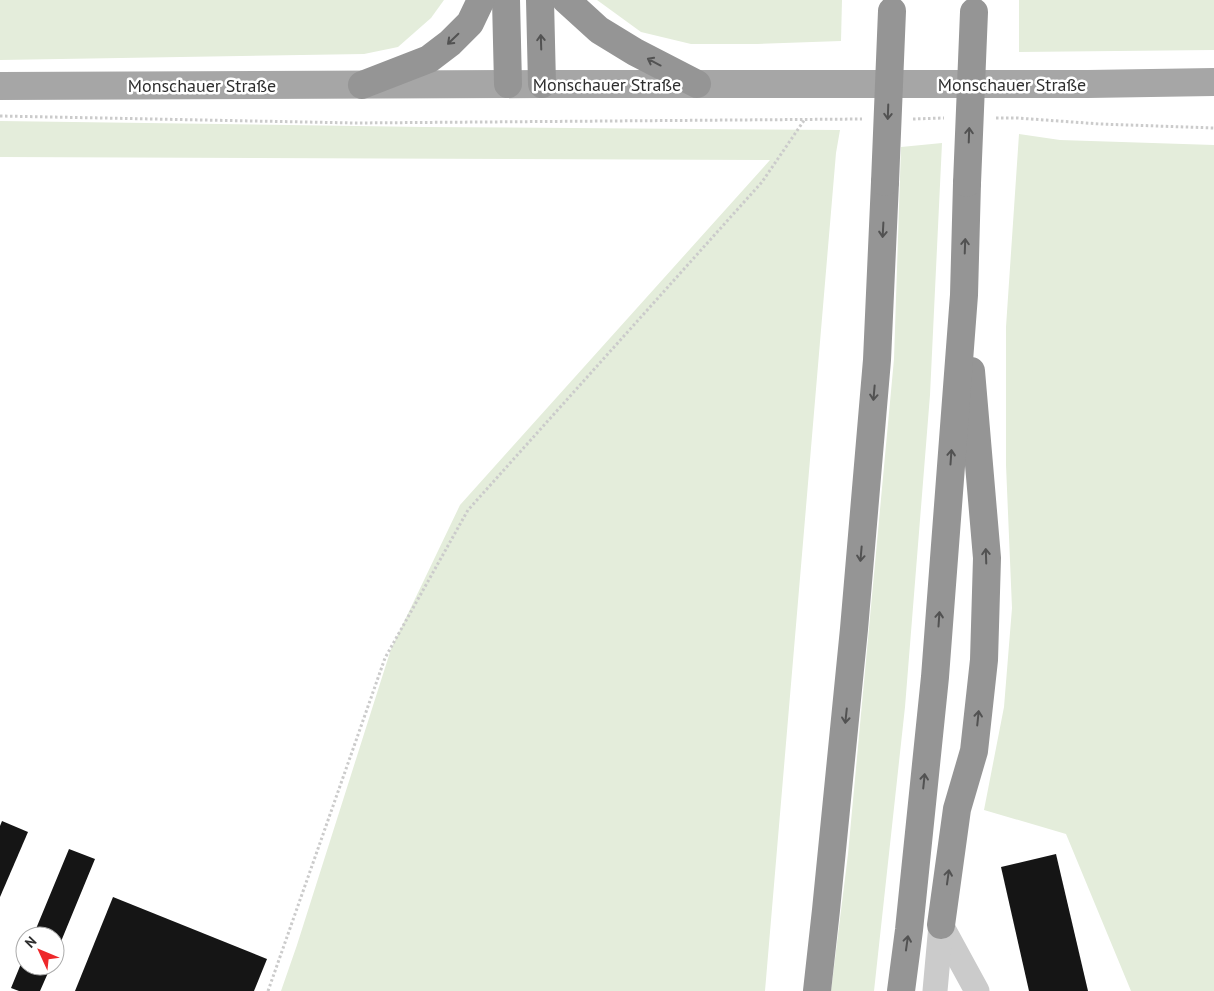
<svg xmlns="http://www.w3.org/2000/svg" width="1214" height="991" viewBox="0 0 1214 991" font-family="'PT Sans',sans-serif">
	<style>
		.green { fill: #e4eddb }
		.building { fill: #151515 }
		.lines { fill: none; stroke-linecap: round; stroke-linejoin: round }
		.path { stroke: #cbcbcb; stroke-width: 3; stroke-dasharray: 2.5 2.5; stroke-linecap: butt }
		.minor { stroke: #cbcbcb; stroke-width: 25 }
		.major { stroke: #a6a6a6; stroke-width: 28 }
		.highway { stroke: #959595; stroke-width: 28 }
		.highway-bridge { stroke: #959595; stroke-width: 28 }
		.oneway { stroke: #525252 }
		.labels { text-anchor: middle; dominant-baseline: central; stroke-width: 5; stroke-linejoin: round; paint-order: stroke }
		.street-label { font-size: 18px; fill: #2e2e2e; stroke: #fff }
	</style>
	<rect width="100%" height="100%" fill="#fff"/>
	<g class="green">
		<polygon points="0,0 444,0 431,18 398,47 364,54 0,60"/>
		<polygon points="597,0 842,0 841,41 757,44 691,44 641,32"/>
		<polygon points="1019,0 1214,0 1214,50 1019,52"/>
		<polygon points="0,121 424,127 840,130 836,153 765,991 281,991 297,945 391,649 460,505 770,160 0,157"/>
		<polygon points="1019,134 1060,140 1214,145 1214,991 1131,991 1066,834 984,810 1004,707 1012,608 1006,465 1006,327"/>
		<polygon points="942,143 930,395 905,707 874,991 831,991 848,854 894,359 901,147"/>
	</g>
	<g class="building">
		<polygon points="2,821 28,832 0,897 0,826"/>
		<polygon points="69,849 95,859 55,956 55,936 33,936"/>
		<polygon points="1056,854 1088,991 1029,991 1001,867"/>
		<polygon points="113,897 267,959 254,991 75,991"/>
		<polygon points="25,954 25,966 51,966 40,991 19,991 11,988"/>
	</g>
	<g class="lines">
		<g class="path">
			<polyline points="0,116 355,123 862,119"/>
			<polyline points="996,118 1017,118 1100,124 1214,128"/>
			<polyline points="913,119 944,118"/>
			<polyline points="268,991 385,658 468,510 762,182 805,119"/>
		</g>
		<g class="minor">
			<polyline points="941,925 977,991"/>
			<polyline points="935,991 941,925"/>
		</g>
		<polyline class="major" points="0,86 542,84 1088,84 1214,82"/>
		<g class="highway">
			<polyline points="506,0 508,84"/>
			<polyline points="540,0 542,84"/>
			<polyline points="566,0 599,30 635,52 697,84"/>
			<polyline points="362,85 429,59 450,43 470,23 481,0"/>
			<polyline points="941,925 957,809 974,751 984,660 987,558 971,371"/>
			<polyline points="817,991 826,910 854,629 877,360 885,182"/>
			<polyline points="901,991 909,930 935,677 964,295 967,183"/>
		</g>
		<g class="highway-bridge">
			<polyline points="885,182 892,11"/>
			<polyline points="967,183 974,12"/>
		</g>
	</g>
	<defs><path id="oneway-shaft" d="M-6 0H5M1.5-3L5.5 0L1.5 3" fill="none" stroke-width="1.6" stroke-linecap="round" stroke-linejoin="round" transform="scale(1.25)"/></defs>
	<g class="oneway">
		<use href="#oneway-shaft" transform="translate(453 39) rotate(136)"/>
		<use href="#oneway-shaft" transform="translate(541 42) rotate(-92)"/>
		<use href="#oneway-shaft" transform="translate(654 62) rotate(-152)"/>
		<use href="#oneway-shaft" transform="translate(888 112) rotate(92)"/>
		<use href="#oneway-shaft" transform="translate(969 135) rotate(-88)"/>
		<use href="#oneway-shaft" transform="translate(883 230) rotate(93)"/>
		<use href="#oneway-shaft" transform="translate(965 246) rotate(-88)"/>
		<use href="#oneway-shaft" transform="translate(874 393) rotate(95)"/>
		<use href="#oneway-shaft" transform="translate(951 457) rotate(-86)"/>
		<use href="#oneway-shaft" transform="translate(861 554) rotate(95)"/>
		<use href="#oneway-shaft" transform="translate(986 556) rotate(-92)"/>
		<use href="#oneway-shaft" transform="translate(939 619) rotate(-86)"/>
		<use href="#oneway-shaft" transform="translate(846 716) rotate(96)"/>
		<use href="#oneway-shaft" transform="translate(978 718) rotate(-84)"/>
		<use href="#oneway-shaft" transform="translate(924 781) rotate(-84)"/>
		<use href="#oneway-shaft" transform="translate(948 877) rotate(-82)"/>
		<use href="#oneway-shaft" transform="translate(907 943) rotate(-82)"/>
	</g>
	<g class="labels">
		<g class="street-label">
			<text x="607" y="84">Monschauer Straße</text>
			<text x="1012" y="84">Monschauer Straße</text>
			<text x="202" y="85">Monschauer Straße</text>
		</g>
	</g>
	<g transform="translate(40 951) rotate(314)"><circle r="24" fill="#ffffff" stroke="#ababab"/>
	<path d="M0-4L9 19L0 12L-9 19Z" fill="#ee282a"/>
	<text y="-8" font-size="14" font-weight="bold" text-anchor="middle" fill="#2e2e2e">N</text>
	</g>
</svg>
